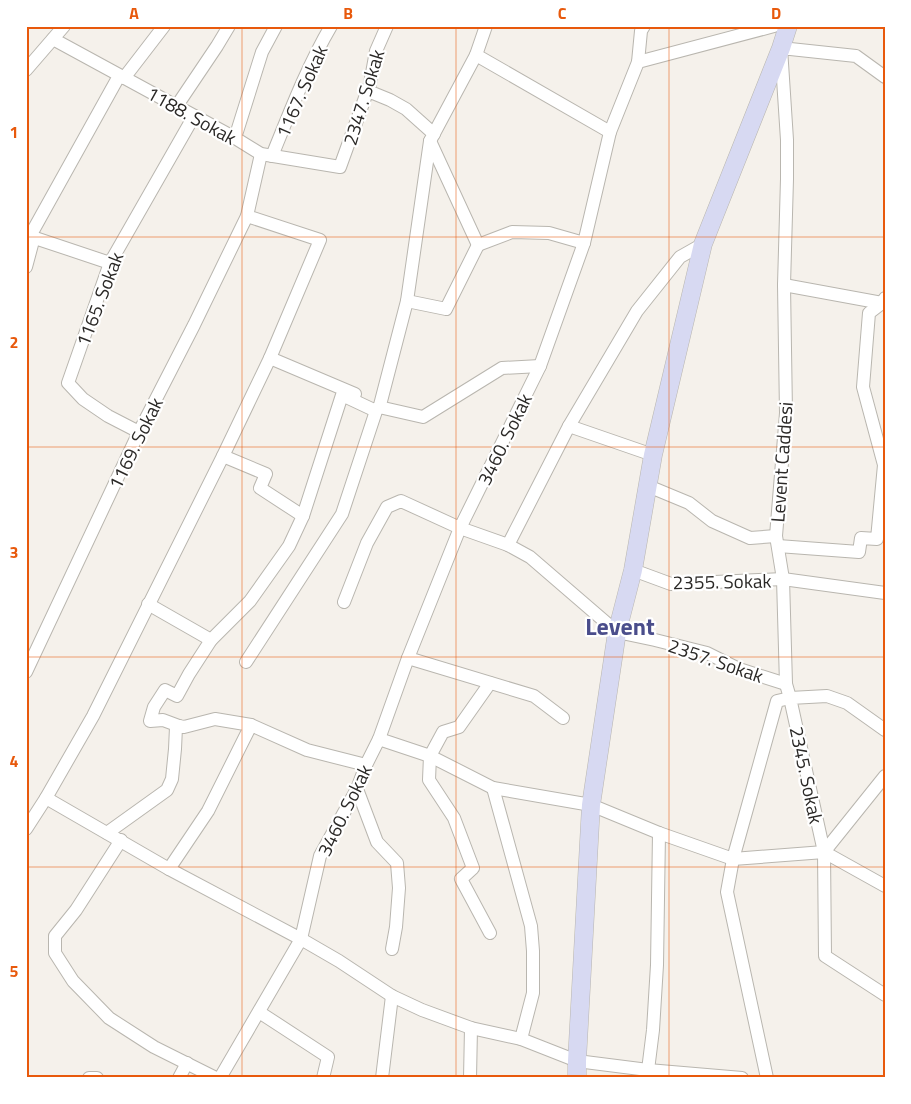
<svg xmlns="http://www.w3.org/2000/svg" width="911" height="1104" viewBox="0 0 911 1104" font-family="'Titillium Web',sans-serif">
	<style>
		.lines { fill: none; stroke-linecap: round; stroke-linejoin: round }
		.street-casing { stroke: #b9b6af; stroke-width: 14 }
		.secondary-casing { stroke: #b9b6af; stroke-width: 19 }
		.street { stroke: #fff; stroke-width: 12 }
		.secondary { stroke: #d7d9f2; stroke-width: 18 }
		.grid { fill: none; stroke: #e8590c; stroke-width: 1; stroke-opacity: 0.55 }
		.labels { text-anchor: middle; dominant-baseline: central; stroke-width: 4.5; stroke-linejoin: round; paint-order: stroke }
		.street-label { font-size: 19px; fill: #2b2927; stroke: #fff }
		.district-label { font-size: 24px; font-weight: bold; fill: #4a4d8b; stroke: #fff }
		.neatline { fill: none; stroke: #e8590c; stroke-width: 2 }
		.grid-label { font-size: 16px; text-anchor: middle; font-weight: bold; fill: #e8590c }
	</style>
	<rect width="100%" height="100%" fill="#f5f1eb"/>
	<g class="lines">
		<defs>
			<g id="street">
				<polyline points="53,39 235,138 261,154 340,167 370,84 376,51 387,26"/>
				<polyline points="476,55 610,132"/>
				<polyline points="638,62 641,31 644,26"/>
				<polyline points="26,70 64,26"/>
				<polyline points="124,78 164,26"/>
				<polyline points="368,91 390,100 406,109 434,134"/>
				<polyline points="176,107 217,46 229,26"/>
				<polyline points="235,138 262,52 276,26"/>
				<polyline points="430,141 478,245 512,232 549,233 584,243"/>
				<path d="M272,156C290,112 307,67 331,26"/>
				<polyline points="26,235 110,263"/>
				<polyline points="30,236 119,76"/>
				<polyline points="26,267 34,237"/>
				<polyline points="784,285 882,303"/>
				<polyline points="407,301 446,309 478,245"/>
				<polyline points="270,358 355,394"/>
				<polyline points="379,407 423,417 502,368 540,366"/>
				<polyline points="569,426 653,455"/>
				<polyline points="139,432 108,416 83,399 68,383 110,263 194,116"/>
				<polyline points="223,456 266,474 260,488 303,516"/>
				<polyline points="648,486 689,503 712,521 750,538 776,536"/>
				<polyline points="508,545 569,426 637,311 680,257 703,244"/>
				<polyline points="778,546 859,552 861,538 877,539 884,465 863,387 869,313 882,303 885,298"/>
				<polyline points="633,570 671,584 783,579 885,593"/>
				<polyline points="344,602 367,543 387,507 401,501 460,528 508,545 530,557 617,632 655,640 707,653 739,669 786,684"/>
				<polyline points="148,604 211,640"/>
				<polyline points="408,658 534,696 563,718"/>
				<polyline points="246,662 342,514 376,411 380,405 407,301 430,141 476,55 486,26"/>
				<polyline points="26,672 139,432 194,325 247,216 261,154"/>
				<polyline points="179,726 163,720 150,721 154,707 165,690 177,696 189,674 211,640 250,601 289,546 303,516 342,395 376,411"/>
				<polyline points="885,730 847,703 827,696 790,698 824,852 825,956 885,995"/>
				<polyline points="379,739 430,756 493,788 591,805 659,833 733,859 824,852 885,886"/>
				<polyline points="493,788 531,926 533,951 533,993 521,1039"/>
				<polyline points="357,789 377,842 397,863 399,888 396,927 392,949"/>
				<polyline points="46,798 169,869 301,939 339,961 392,996 422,1010 471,1028 521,1039 577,1061 648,1070 742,1078"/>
				<polyline points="26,829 46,798 93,716 223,456 270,358 320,240 247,216"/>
				<polyline points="107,833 167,790 172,779 175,749 176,727 179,726 184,727 215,719 251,725 307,750 366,765"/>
				<polyline points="121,840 76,910 55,936 55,953 73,981 109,1018 154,1047 216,1078"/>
				<polyline points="824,852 885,776"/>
				<polyline points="169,869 208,811 251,725"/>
				<polyline points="490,933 461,879 473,868 454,818 429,780 430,756 443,732 459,727 490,683"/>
				<polyline points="259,1012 328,1057 323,1078"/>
				<polyline points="649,1077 648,1070 653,1030 657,965 659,833"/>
				<polyline points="89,1078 97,1078"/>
				<polyline points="179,1078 187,1063"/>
				<polyline points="220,1078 301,939 320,856 357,789 366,765 379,739 408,658 460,528 540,366 584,243 610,132 638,62 774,26"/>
				<polyline points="382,1078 392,996"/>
				<polyline points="470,1078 471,1028"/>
				<polyline points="767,1078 727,892 733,859 777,701 790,698 786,684 783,579 776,536 786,413 784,285 787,179 787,140 781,48 856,56 885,77"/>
			</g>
			<polyline id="secondary" points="577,1078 577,1061 591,805 617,632 633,570 653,455 703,244 781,48 788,26"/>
		</defs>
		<use href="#street" class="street-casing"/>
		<use href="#secondary" class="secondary-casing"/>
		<use href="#street" class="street"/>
		<use href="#secondary" class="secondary"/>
	</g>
	<path class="grid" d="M242,26V1078M456,26V1078M669,26V1078M26,237H885M26,447H885M26,657H885M26,867H885"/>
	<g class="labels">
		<g class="street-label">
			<text transform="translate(301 91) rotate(-66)">1167. Sokak</text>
			<text transform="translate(363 97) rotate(-73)">2347. Sokak</text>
			<text transform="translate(192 115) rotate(29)">1188. Sokak</text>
			<text transform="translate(99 299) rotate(-69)">1165. Sokak</text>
			<text transform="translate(504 439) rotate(-64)">3460. Sokak</text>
			<text transform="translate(135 443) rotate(-64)">1169. Sokak</text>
			<text transform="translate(781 462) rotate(-86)">Levent Caddesi</text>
			<text transform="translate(722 581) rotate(-1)">2355. Sokak</text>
			<text transform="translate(716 660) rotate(19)">2357. Sokak</text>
			<text transform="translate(807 775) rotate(78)">2345. Sokak</text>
			<text transform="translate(344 810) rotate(-64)">3460. Sokak</text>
		</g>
		<g class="district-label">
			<text x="620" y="626">Levent</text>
		</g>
	</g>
	<rect width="911" height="1104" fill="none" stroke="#ffffff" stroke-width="55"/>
	<rect x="28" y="28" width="856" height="1048" class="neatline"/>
	<g class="grid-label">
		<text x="134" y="19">A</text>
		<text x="348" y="19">B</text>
		<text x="562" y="19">C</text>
		<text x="776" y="19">D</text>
		<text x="14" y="138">1</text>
		<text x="14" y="348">2</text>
		<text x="14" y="558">3</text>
		<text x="14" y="767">4</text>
		<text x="14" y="977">5</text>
	</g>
</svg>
